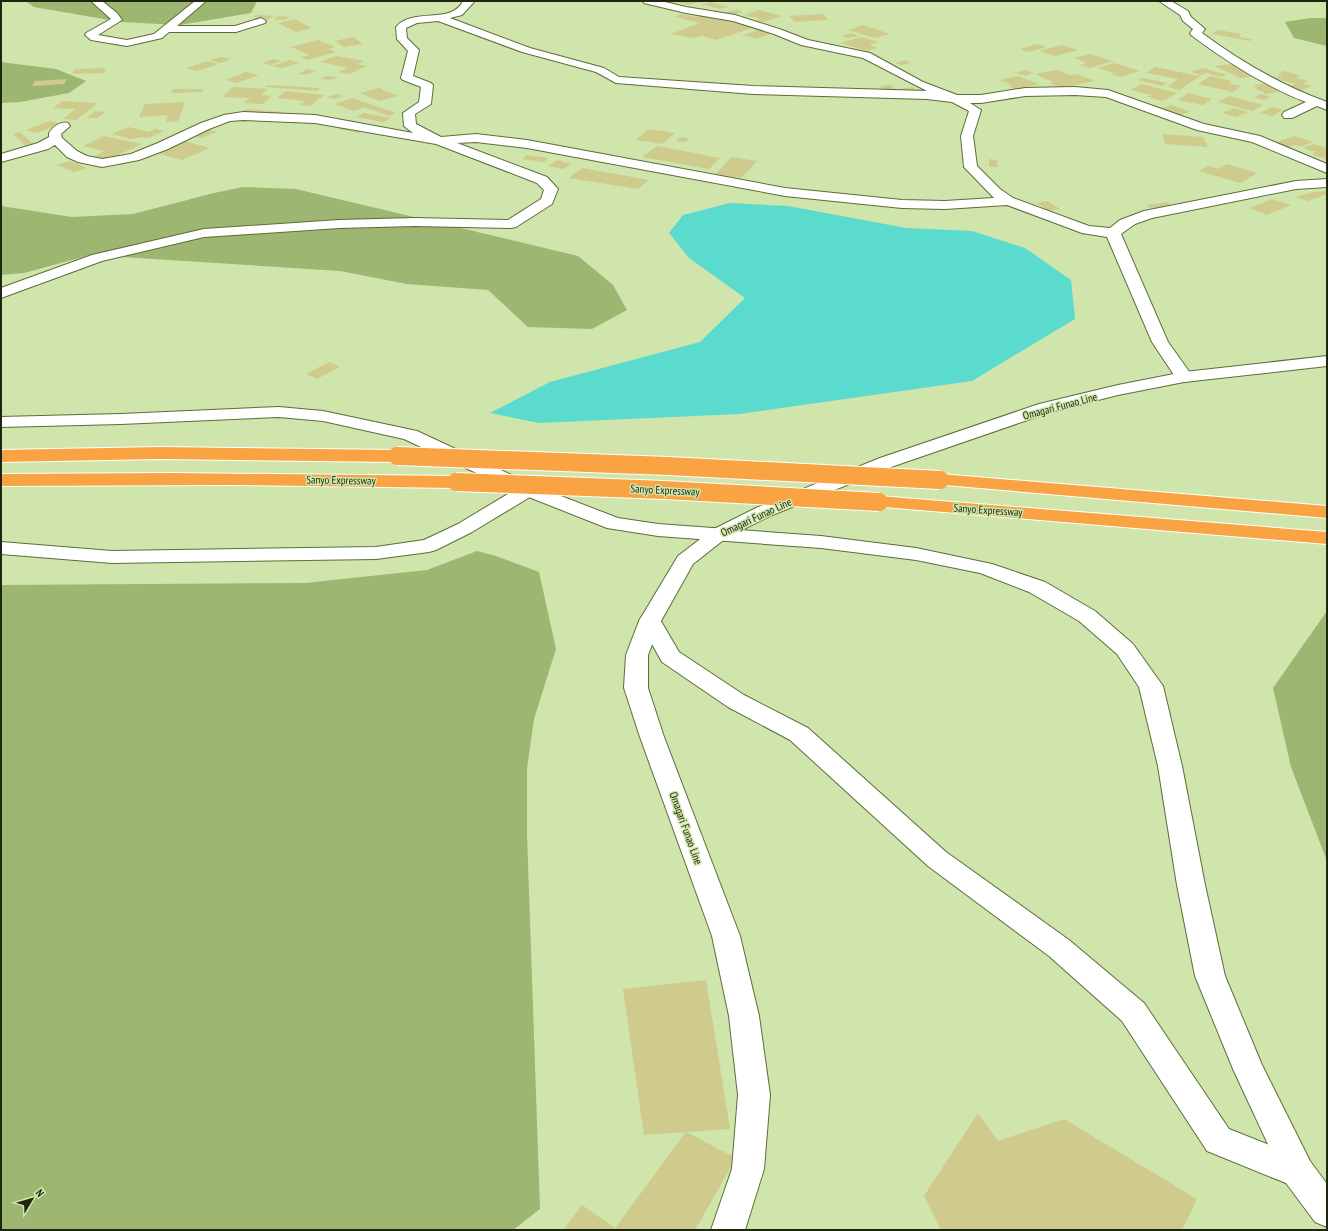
<svg xmlns="http://www.w3.org/2000/svg" width="1328" height="1231" viewBox="0 0 1328 1231" font-family="'PT Sans Narrow',sans-serif">
	<style>
		.green { fill: #9db671 }
		.water { fill: #5adbcd }
		.building { fill: #cecb8d }
		.lines { fill: none; stroke-linecap: round; stroke-linejoin: round }
		.minor-casing { stroke: #5b6e39; stroke-width: 2 }
		.tertiary-casing { stroke: #5b6e39; stroke-width: 2 }
		.secondary-casing { stroke: #5b6e39; stroke-width: 2 }
		.motorway-casing { stroke: #fff; stroke-width: 2 }
		.minor { fill: #fff; fill-rule: evenodd }
		.tertiary { fill: #fff; fill-rule: evenodd }
		.secondary { fill: #fff; fill-rule: evenodd }
		.motorway { fill: #f9a342; fill-rule: evenodd }
		.motorway-bridge-casing { stroke: #fff; stroke-width: 20; stroke-linecap: butt }
		.motorway-bridge { stroke: #f9a342; stroke-width: 18 }
		.labels { text-anchor: middle; dominant-baseline: central; stroke-width: 3; stroke-linejoin: round; paint-order: stroke }
		.street-label { font-size: 11px; fill: #1e260f; stroke: #cfe5ab }
	</style>
	<rect width="100%" height="100%" fill="#cfe5ab"/>
	<g class="green">
		<polygon points="25,1 257,1 251,13 180,25 121,22 34,7"/>
		<polygon points="1310,18 1327,18 1327,46 1294,38 1285,22"/>
		<polygon points="1,62 56,69 86,81 69,93 20,102 1,103"/>
		<polygon points="243,187 296,189 578,256 613,285 627,310 592,329 528,327 488,290 407,284 340,271 90,255 24,273 1,275 1,206 72,217 133,214 214,193"/>
		<polygon points="477,551 496,556 539,572 556,649 534,719 527,769 527,834 540,1209 513,1230 1,1230 1,585 305,583 427,570"/>
		<polygon points="1327,611 1327,861 1291,767 1273,688"/>
	</g>
	<polygon class="water" points="730,203 788,206 906,228 972,231 1025,248 1071,280 1075,319 972,381 740,414 539,423 490,413 550,382 700,342 745,298 689,258 669,233 683,215"/>
	<g class="building">
		<polygon points="675,1 700,1 688,5"/>
		<polygon points="711,2 728,7 719,9 702,4"/>
		<polygon points="737,10 743,12 732,15 726,12"/>
		<polygon points="759,10 782,16 763,22 756,21 760,19 744,15"/>
		<polygon points="680,14 696,17 702,15 715,16 755,27 716,40 702,36 693,38 671,34 699,23 676,17"/>
		<polygon points="824,14 828,20 795,22 789,16"/>
		<polygon points="257,15 274,16 269,19 254,17"/>
		<polygon points="278,16 290,17 285,20 273,19"/>
		<polygon points="294,19 312,28 296,32 278,23"/>
		<polygon points="863,25 890,34 875,38 848,30"/>
		<polygon points="762,29 774,33 756,39 743,35"/>
		<polygon points="1218,30 1241,34 1238,37 1252,39 1250,41 1212,34"/>
		<polygon points="852,33 858,36 847,38 841,36"/>
		<polygon points="353,37 363,44 344,47 335,41"/>
		<polygon points="861,37 879,42 869,45 877,48 867,51 840,43"/>
		<polygon points="318,40 335,47 328,49 336,52 307,60 300,57 310,55 291,47"/>
		<polygon points="1037,44 1047,47 1029,52 1020,49"/>
		<polygon points="1062,45 1078,50 1055,56 1039,51"/>
		<polygon points="1090,54 1113,61 1090,68 1080,65 1087,63 1074,58"/>
		<polygon points="336,56 364,61 357,64 367,66 349,74 338,72 348,68 320,62"/>
		<polygon points="221,57 231,59 221,63 211,60"/>
		<polygon points="273,59 282,61 271,65 262,63"/>
		<polygon points="290,60 299,63 283,68 273,66"/>
		<polygon points="905,60 911,63 901,65 895,63"/>
		<polygon points="208,61 219,64 197,71 186,68"/>
		<polygon points="1114,63 1140,71 1120,77 1110,74 1115,73 1098,68"/>
		<polygon points="1232,64 1258,76 1240,78 1214,66"/>
		<polygon points="1155,67 1200,76 1180,90 1167,87 1178,79 1146,73"/>
		<polygon points="106,68 104,73 72,74 75,69"/>
		<polygon points="1203,68 1227,75 1221,77 1207,73 1200,75 1191,72"/>
		<polygon points="308,69 316,71 305,75 297,74"/>
		<polygon points="1025,70 1034,73 1026,76 1016,73"/>
		<polygon points="1057,70 1069,75 1077,74 1095,81 1061,88 1049,83 1053,82 1035,74"/>
		<polygon points="1284,71 1301,76 1296,78 1308,81 1302,84 1312,86 1301,91 1288,87 1296,84 1274,78 1283,75 1278,74"/>
		<polygon points="246,72 259,75 237,83 226,80"/>
		<polygon points="326,76 337,77 331,80 320,79"/>
		<polygon points="1018,76 1039,84 1016,89 1008,86 1012,85 1000,80"/>
		<polygon points="1211,76 1232,81 1228,83 1241,86 1233,92 1198,84"/>
		<polygon points="1143,78 1167,83 1162,86 1138,80"/>
		<polygon points="67,79 64,84 32,86 35,81"/>
		<polygon points="1268,83 1281,90 1276,90 1280,92 1266,94 1253,87 1258,87 1254,85"/>
		<polygon points="1141,84 1177,93 1162,101 1148,97 1151,95 1130,90"/>
		<polygon points="268,85 320,88 317,91 265,87"/>
		<polygon points="891,85 895,89 883,90 880,86"/>
		<polygon points="233,87 268,89 261,95 272,96 263,104 244,103 250,98 222,97"/>
		<polygon points="911,87 926,93 891,91"/>
		<polygon points="379,88 398,96 379,101 360,93"/>
		<polygon points="173,89 204,89 202,92 171,93"/>
		<polygon points="286,91 324,95 310,106 300,105 306,101 277,98"/>
		<polygon points="1188,93 1212,99 1203,105 1178,100"/>
		<polygon points="337,94 344,96 334,99 327,97"/>
		<polygon points="1261,94 1271,97 1263,100 1254,97"/>
		<polygon points="1229,96 1263,105 1252,111 1218,102"/>
		<polygon points="352,98 396,113 389,116 365,107 354,111 335,104"/>
		<polygon points="62,101 98,103 76,120 63,119 75,109 53,108"/>
		<polygon points="185,102 178,121 166,122 168,115 139,117 145,104"/>
		<polygon points="1171,105 1190,112 1178,116 1159,109"/>
		<polygon points="1271,107 1283,110 1272,116 1260,113"/>
		<polygon points="1234,108 1248,112 1236,117 1222,113"/>
		<polygon points="246,109 284,112 279,116 241,113"/>
		<polygon points="95,111 105,112 97,118 87,118"/>
		<polygon points="364,113 391,118 383,122 356,117"/>
		<polygon points="50,121 61,124 37,133 26,130"/>
		<polygon points="346,125 365,129 358,133 338,129"/>
		<polygon points="128,127 149,132 155,129 164,131 148,138 141,137 131,139 112,134"/>
		<polygon points="208,129 217,132 201,138 192,136"/>
		<polygon points="649,129 675,133 662,144 635,140"/>
		<polygon points="20,132 33,144 25,145 13,134"/>
		<polygon points="1162,134 1203,137 1208,147 1165,144"/>
		<polygon points="104,136 142,144 105,161 90,158 105,151 83,146"/>
		<polygon points="1294,136 1313,142 1301,147 1295,145 1288,148 1275,143"/>
		<polygon points="680,137 690,139 685,142 676,141"/>
		<polygon points="184,141 210,148 182,160 156,153"/>
		<polygon points="1313,144 1327,148 1327,159 1311,154 1316,152 1303,148"/>
		<polygon points="657,146 720,158 709,169 642,157"/>
		<polygon points="527,155 548,158 544,162 522,159"/>
		<polygon points="731,157 757,161 741,178 715,175"/>
		<polygon points="989,159 997,160 998,167 989,167"/>
		<polygon points="557,160 572,164 563,169 548,166"/>
		<polygon points="70,161 87,168 74,172 57,165"/>
		<polygon points="1227,164 1257,173 1240,183 1199,171 1208,166 1218,169"/>
		<polygon points="582,168 649,180 638,189 569,178"/>
		<polygon points="1327,191 1327,194 1308,201 1295,197 1313,192"/>
		<polygon points="1272,199 1291,205 1267,215 1249,208"/>
		<polygon points="1048,201 1060,209 1049,211 1037,203"/>
		<polygon points="1167,202 1172,206 1151,208 1146,205"/>
		<polygon points="329,362 340,367 317,379 306,374"/>
		<polygon points="706,980 730,1129 644,1135 623,989"/>
		<polygon points="978,1113 998,1141 1064,1119 1197,1199 1182,1230 941,1230 924,1196"/>
		<polygon points="686,1132 736,1158 695,1230 563,1230 582,1205 615,1228"/>
	</g>
	<g class="lines">
		<defs>
			<g id="minor">
				<polygon points="91,1 102,1 117,13 122,20 98,35 127,40 154,34 195,1 206,1 177,26 235,26 261,18 266,21 265,23 236,32 169,32 162,38 127,46 91,40 85,35 86,33 111,19"/>
				<path d="M463,1L474,2L462,15L450,18L530,48L604,68L619,77L753,86L927,91L863,58L801,45L774,34L733,21L686,13L644,3L643,1H661L686,7L735,15L782,30L808,40L870,53L923,82L957,95H981L1025,88L1075,87L1108,90L1204,124L1260,136L1327,164V173L1252,142L1197,130L1106,97L1075,95L1025,96L981,103H970L981,110L973,136L977,166L1000,189L1013,198L1089,226L1110,228L1120,220L1144,211L1296,181L1327,179V187L1296,189L1152,218L1135,224L1121,234L1168,342L1193,377L1190,381L1184,382L1178,381L1152,342L1107,237L1082,233L1007,205L945,209L902,208L785,196L527,148L476,142L457,143L547,177L558,189L552,204L516,227L511,228L415,226L339,228L204,237L102,261L1,298V288L92,255L204,229L339,220L415,218L508,220L541,199L544,190L537,183L436,144L315,123L243,120L230,121L209,129L168,149L139,160L102,167L78,162L67,157L55,145L48,149L1,162V154L38,143L49,137V133C53,127 60,121 68,123L70,126L61,134L62,138L77,151L87,156L102,159L131,154L158,143L201,123L224,115L243,112L315,115L413,133L404,126L403,113L419,102L421,87L403,80L401,78L408,51L397,39L396,27C412,7 452,25 463,1ZM438,21L522,52L596,72L616,83L753,94L927,99L952,102L969,111L961,136L964,167L994,198L945,201L902,200L785,188L527,140L476,134L441,137L416,124L415,114L431,104L433,85L431,83L413,76L419,50L407,38L406,28L417,23Z"/>
				<path d="M1159,1H1171L1188,11L1191,17L1205,29L1202,33C1241,62 1281,85 1327,102V110L1317,106L1292,118H1284L1282,115L1284,112L1306,102C1265,86 1227,62 1191,35L1190,33L1193,29L1183,21L1180,15Z"/>
				<polygon points="528,484 535,486 538,490 535,494 472,532 436,550 429,552 376,559 112,563 1,554 1,542 112,551 376,547 424,540 458,524 521,486"/>
				<polygon points="650,614 658,616 679,652 744,695 808,728 946,852 1069,940 1144,1003 1229,1129 1310,1161 1314,1172 1310,1183 1298,1188 1207,1151 1122,1021 1049,956 928,866 790,740 728,707 662,662 639,621 642,616"/>
			</g>
			<polygon id="tertiary" points="279,407 323,411 417,431 535,486 618,518 658,524 821,536 916,548 992,564 1045,582 1095,611 1133,644 1163,686 1182,766 1205,885 1225,976 1262,1065 1310,1161 1327,1184 1327,1227 1315,1222 1286,1183 1233,1069 1195,976 1177,885 1158,766 1139,687 1117,654 1079,621 1029,592 980,573 916,560 821,548 658,536 607,528 521,494 404,439 323,421 279,417 121,424 1,427 1,417 121,414"/>
			<polygon id="secondary" points="1327,356 1327,366 1184,382 1118,395 1051,412 894,466 770,516 726,538 693,564 661,621 648,655 648,688 664,737 740,936 759,1016 770,1095 764,1169 745,1230 711,1230 732,1169 738,1095 729,1016 712,936 640,737 624,688 626,655 639,621 678,556 712,530 756,508 880,458 1039,404 1118,385 1184,372"/>
			<g id="motorway">
				<polygon points="160,447 397,450 404,452 406,456 404,460 397,462 160,459 1,462 1,450"/>
				<polygon points="172,473 456,476 463,478 466,482 463,486 456,488 228,485 1,486 1,474"/>
				<polygon points="940,474 1327,506 1327,518 933,484 930,480 933,476"/>
				<polygon points="879,496 1327,532 1327,544 872,506 869,502 872,498"/>
			</g>
		</defs>
		<use href="#minor" class="minor-casing"/>
		<use href="#tertiary" class="tertiary-casing"/>
		<use href="#secondary" class="secondary-casing"/>
		<use href="#motorway" class="motorway-casing"/>
		<use href="#minor" class="minor"/>
		<use href="#tertiary" class="tertiary"/>
		<use href="#secondary" class="secondary"/>
		<use href="#motorway" class="motorway"/>
		<defs>
			<g id="motorway-bridge">
				<polyline points="397,456 668,466 940,480"/>
				<polyline points="456,482 664,490 879,502"/>
			</g>
		</defs>
		<use href="#motorway-bridge" class="motorway-bridge-casing"/>
		<use href="#motorway-bridge" class="motorway-bridge"/>
	</g>
	<g class="labels">
		<g class="street-label">
			<text transform="translate(1060 406) rotate(-15)">Omagari Funao Line</text>
			<text transform="translate(341 480) rotate(1)">Sanyo Expressway</text>
			<text transform="translate(665 490) rotate(3)">Sanyo Expressway</text>
			<text transform="translate(988 510) rotate(4)">Sanyo Expressway</text>
			<text transform="translate(756 517) rotate(-25)">Omagari Funao Line</text>
			<text transform="translate(686 828) rotate(70)">Omagari Funao Line</text>
		</g>
	</g>
	<rect width="1328" height="1231" fill="none" stroke="#1e260f" stroke-width="4"/>
	<g transform="translate(32 1199) rotate(52)" stroke="#cfe5ab" stroke-width="3" paint-order="stroke">
	<path d="M0-3L7 15L0 10L-7 15Z" fill="#1e260f"/>
	<text y="-6" font-size="11" font-weight="bold" text-anchor="middle" fill="#1e260f">N</text>
	</g>
</svg>
